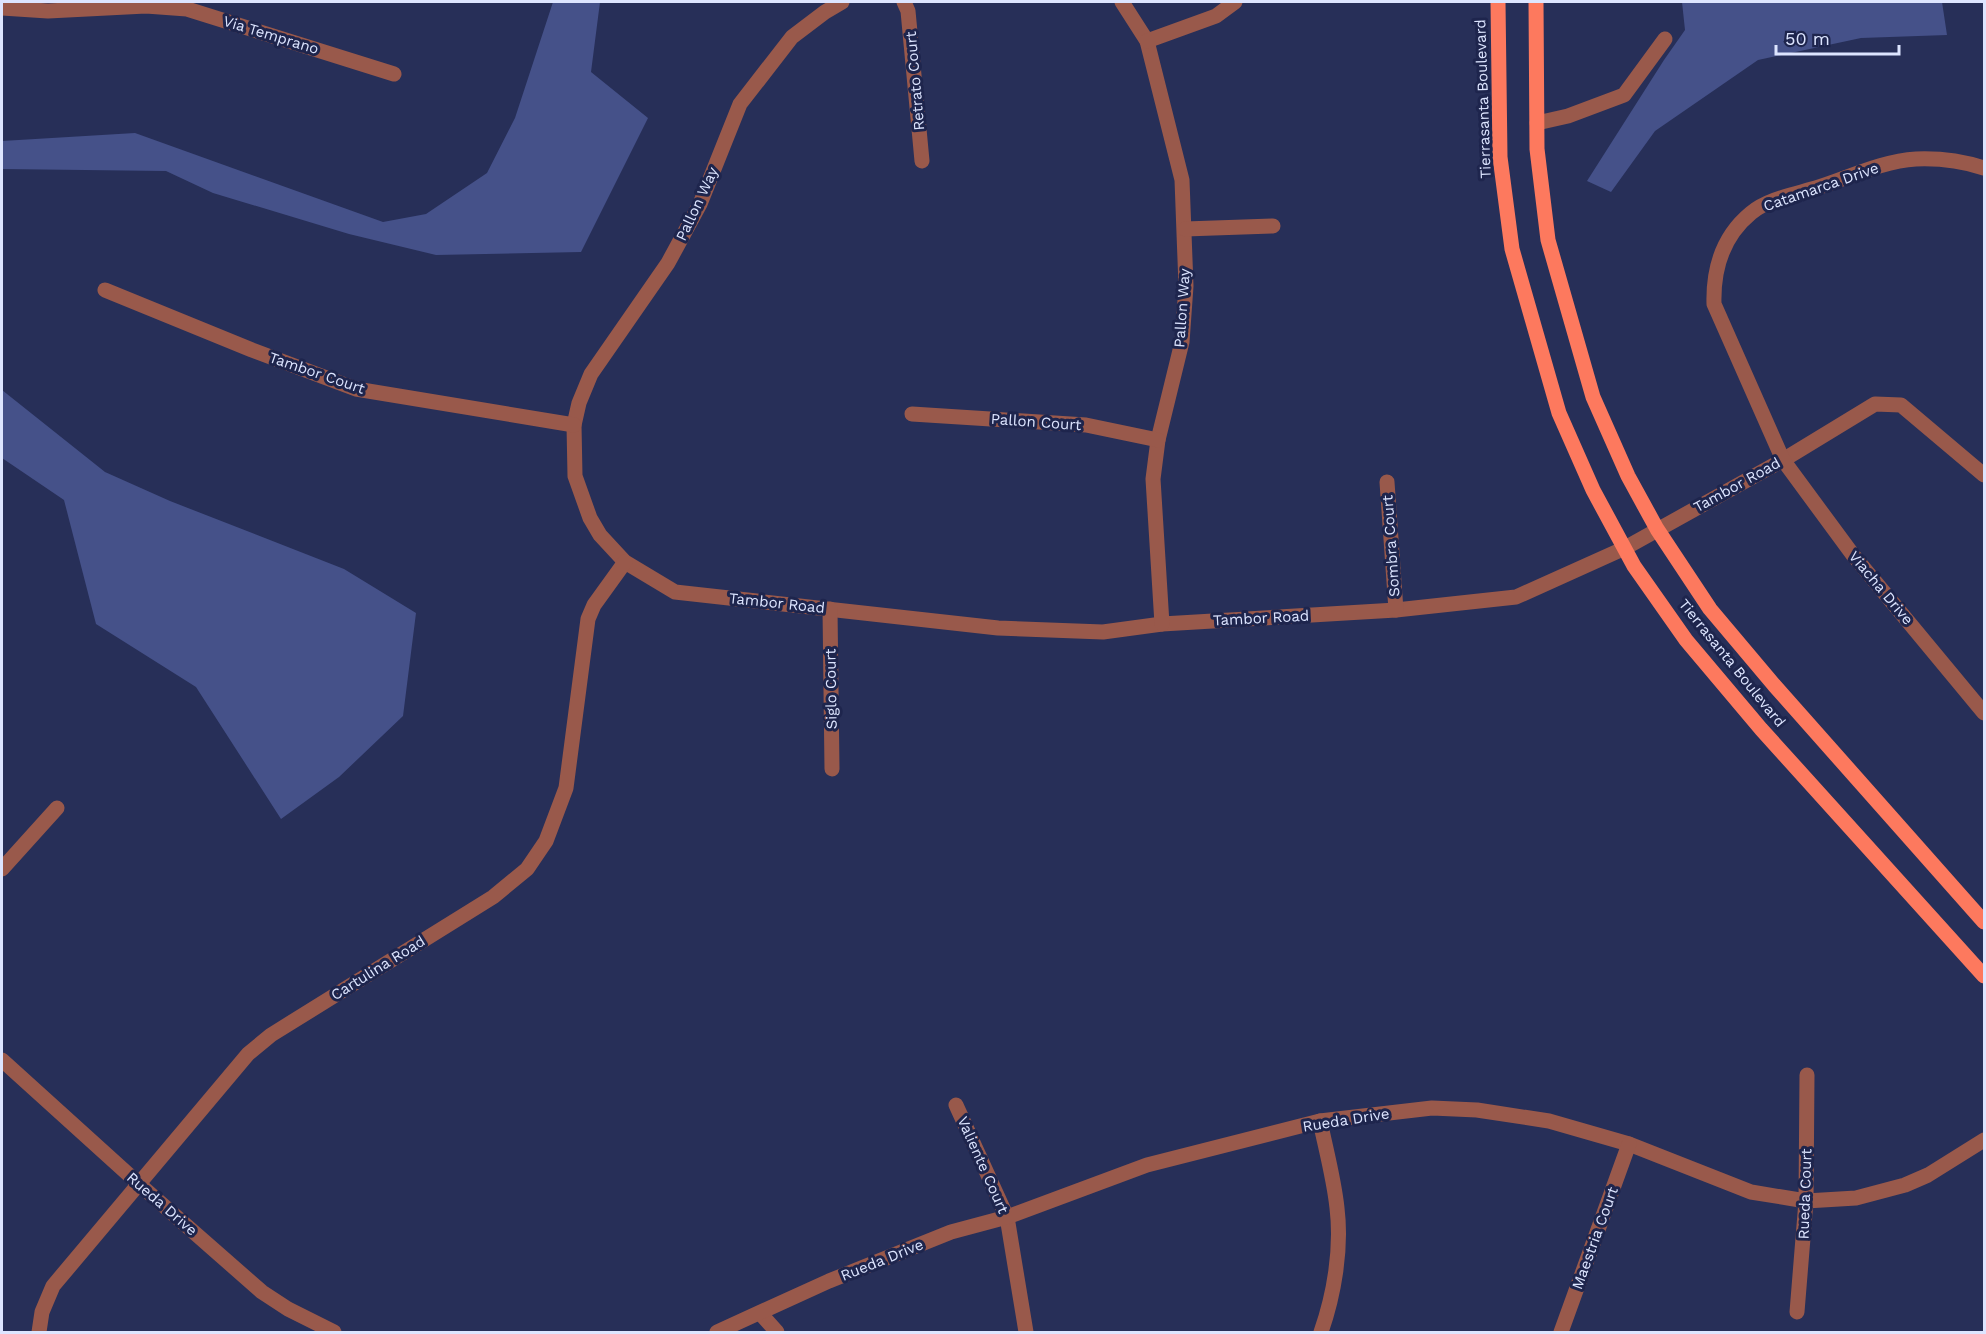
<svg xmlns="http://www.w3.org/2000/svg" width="1986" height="1334" viewBox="0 0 1986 1334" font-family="'Work Sans',sans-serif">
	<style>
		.green { fill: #455189 }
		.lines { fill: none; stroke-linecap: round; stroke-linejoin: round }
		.minor { stroke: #99594b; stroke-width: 15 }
		.major { stroke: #fd795e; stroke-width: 15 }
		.labels { text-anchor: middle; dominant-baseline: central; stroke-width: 6; stroke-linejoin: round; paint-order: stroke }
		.street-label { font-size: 15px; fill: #dde5ff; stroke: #1e254d }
	</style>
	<rect width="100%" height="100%" fill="#272f58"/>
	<g class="green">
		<polygon points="553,2 600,2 591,72 648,118 581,252 436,255 349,234 213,193 166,171 2,169 2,141 135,133 383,222 426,214 487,173 515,118"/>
		<polygon points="1682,2 1942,2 1947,35 1861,38 1758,60 1655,131 1611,192 1587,181 1664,60 1685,30"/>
		<polygon points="2,390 105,472 170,501 344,569 416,613 403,716 339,777 281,819 196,687 96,624 64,500 2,458"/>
	</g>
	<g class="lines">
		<g class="minor">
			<polyline points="842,2 825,12 792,37 740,104 700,204 668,263 591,374 579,403 574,425 575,476 590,518 600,535 625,562 675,592 998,628 1103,632 1162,624 1396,610 1516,597 1625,548 1783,460 1875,404 1901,405 1984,475"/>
			<polyline points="904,2 908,11 922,161"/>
			<polyline points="1122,2 1147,41 1182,180 1186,286 1182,342 1158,440 1153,479 1162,624"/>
			<polyline points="2,8 48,11 146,6 187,9 394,74"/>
			<polyline points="1147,41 1216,16 1235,2"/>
			<polyline points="1537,123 1568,116 1624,95 1665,39"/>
			<path d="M1984,168C1962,161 1940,158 1916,159C1883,161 1850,177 1819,187C1797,194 1769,198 1751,213C1723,236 1713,269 1714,304L1783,460L1853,555L1984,713"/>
			<polyline points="1185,229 1273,226"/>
			<polyline points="105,290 252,350 356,389 574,425"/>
			<polyline points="912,414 1086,425 1158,440"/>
			<polyline points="1387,482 1396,610"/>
			<polyline points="830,609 832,769"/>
			<polyline points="2,869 57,808"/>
			<polyline points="2,1060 139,1184 262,1292 288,1309 334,1332"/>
			<polyline points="956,1105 1007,1217 1026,1332"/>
			<path d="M1320,1121C1326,1150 1334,1179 1337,1208C1342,1249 1334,1295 1321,1332"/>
			<polyline points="1797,1312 1806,1201 1807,1075"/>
			<polyline points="760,1313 777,1332"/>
			<polyline points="39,1332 42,1312 53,1286 248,1054 271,1035 493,897 527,869 546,841 566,788 588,619 594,605 625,562"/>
			<polyline points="717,1332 829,1281 951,1232 1007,1217 1147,1165 1320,1121 1432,1108 1477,1110 1549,1121 1629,1144 1751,1192 1806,1201 1856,1198 1905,1185 1928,1175 1984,1140"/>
			<polyline points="1561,1332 1629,1144"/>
		</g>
		<g class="major">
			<polyline points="1498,2 1500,157 1512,249 1559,413 1593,490 1634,566 1686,640 1761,729 1984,976"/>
			<polyline points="1536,2 1537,149 1548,240 1593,397 1628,476 1657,529 1710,609 1774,685 1984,922"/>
		</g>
	</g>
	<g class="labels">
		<g class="street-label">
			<text transform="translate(271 35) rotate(17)">Via Temprano</text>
			<text transform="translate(915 81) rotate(-95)">Retrato Court</text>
			<text transform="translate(1483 99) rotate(-92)">Tierrasanta Boulevard</text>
			<text transform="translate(1821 187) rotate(-19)">Catamarca Drive</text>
			<text transform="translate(697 204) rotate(-65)">Pallon Way</text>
			<text transform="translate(1182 308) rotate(-86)">Pallon Way</text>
			<text transform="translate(317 373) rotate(19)">Tambor Court</text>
			<text transform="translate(1036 422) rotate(4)">Pallon Court</text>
			<text transform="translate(1737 485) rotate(-29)">Tambor Road</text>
			<text transform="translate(1391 546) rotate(-94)">Sombra Court</text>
			<text transform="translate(1881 588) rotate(50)">Viacha Drive</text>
			<text transform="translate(777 603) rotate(6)">Tambor Road</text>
			<text transform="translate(1261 618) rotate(-3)">Tambor Road</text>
			<text transform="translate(1732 663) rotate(51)">Tierrasanta Boulevard</text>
			<text transform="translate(831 689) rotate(-91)">Siglo Court</text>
			<text transform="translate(378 968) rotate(-32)">Cartulina Road</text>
			<text transform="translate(1346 1120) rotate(-9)">Rueda Drive</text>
			<text transform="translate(983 1165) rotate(66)">Valiente Court</text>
			<text transform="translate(1805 1194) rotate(-88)">Rueda Court</text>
			<text transform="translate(162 1204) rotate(41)">Rueda Drive</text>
			<text transform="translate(1595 1238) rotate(-70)">Maestria Court</text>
			<text transform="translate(882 1260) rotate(-22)">Rueda Drive</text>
		</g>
	</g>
	<rect width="1986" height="1334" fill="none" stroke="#dde5ff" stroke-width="6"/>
	<path d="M1776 45v9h123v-9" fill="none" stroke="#dde5ff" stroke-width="3"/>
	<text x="1785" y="45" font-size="18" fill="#dde5ff" stroke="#1e254d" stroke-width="4.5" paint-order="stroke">50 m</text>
</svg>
